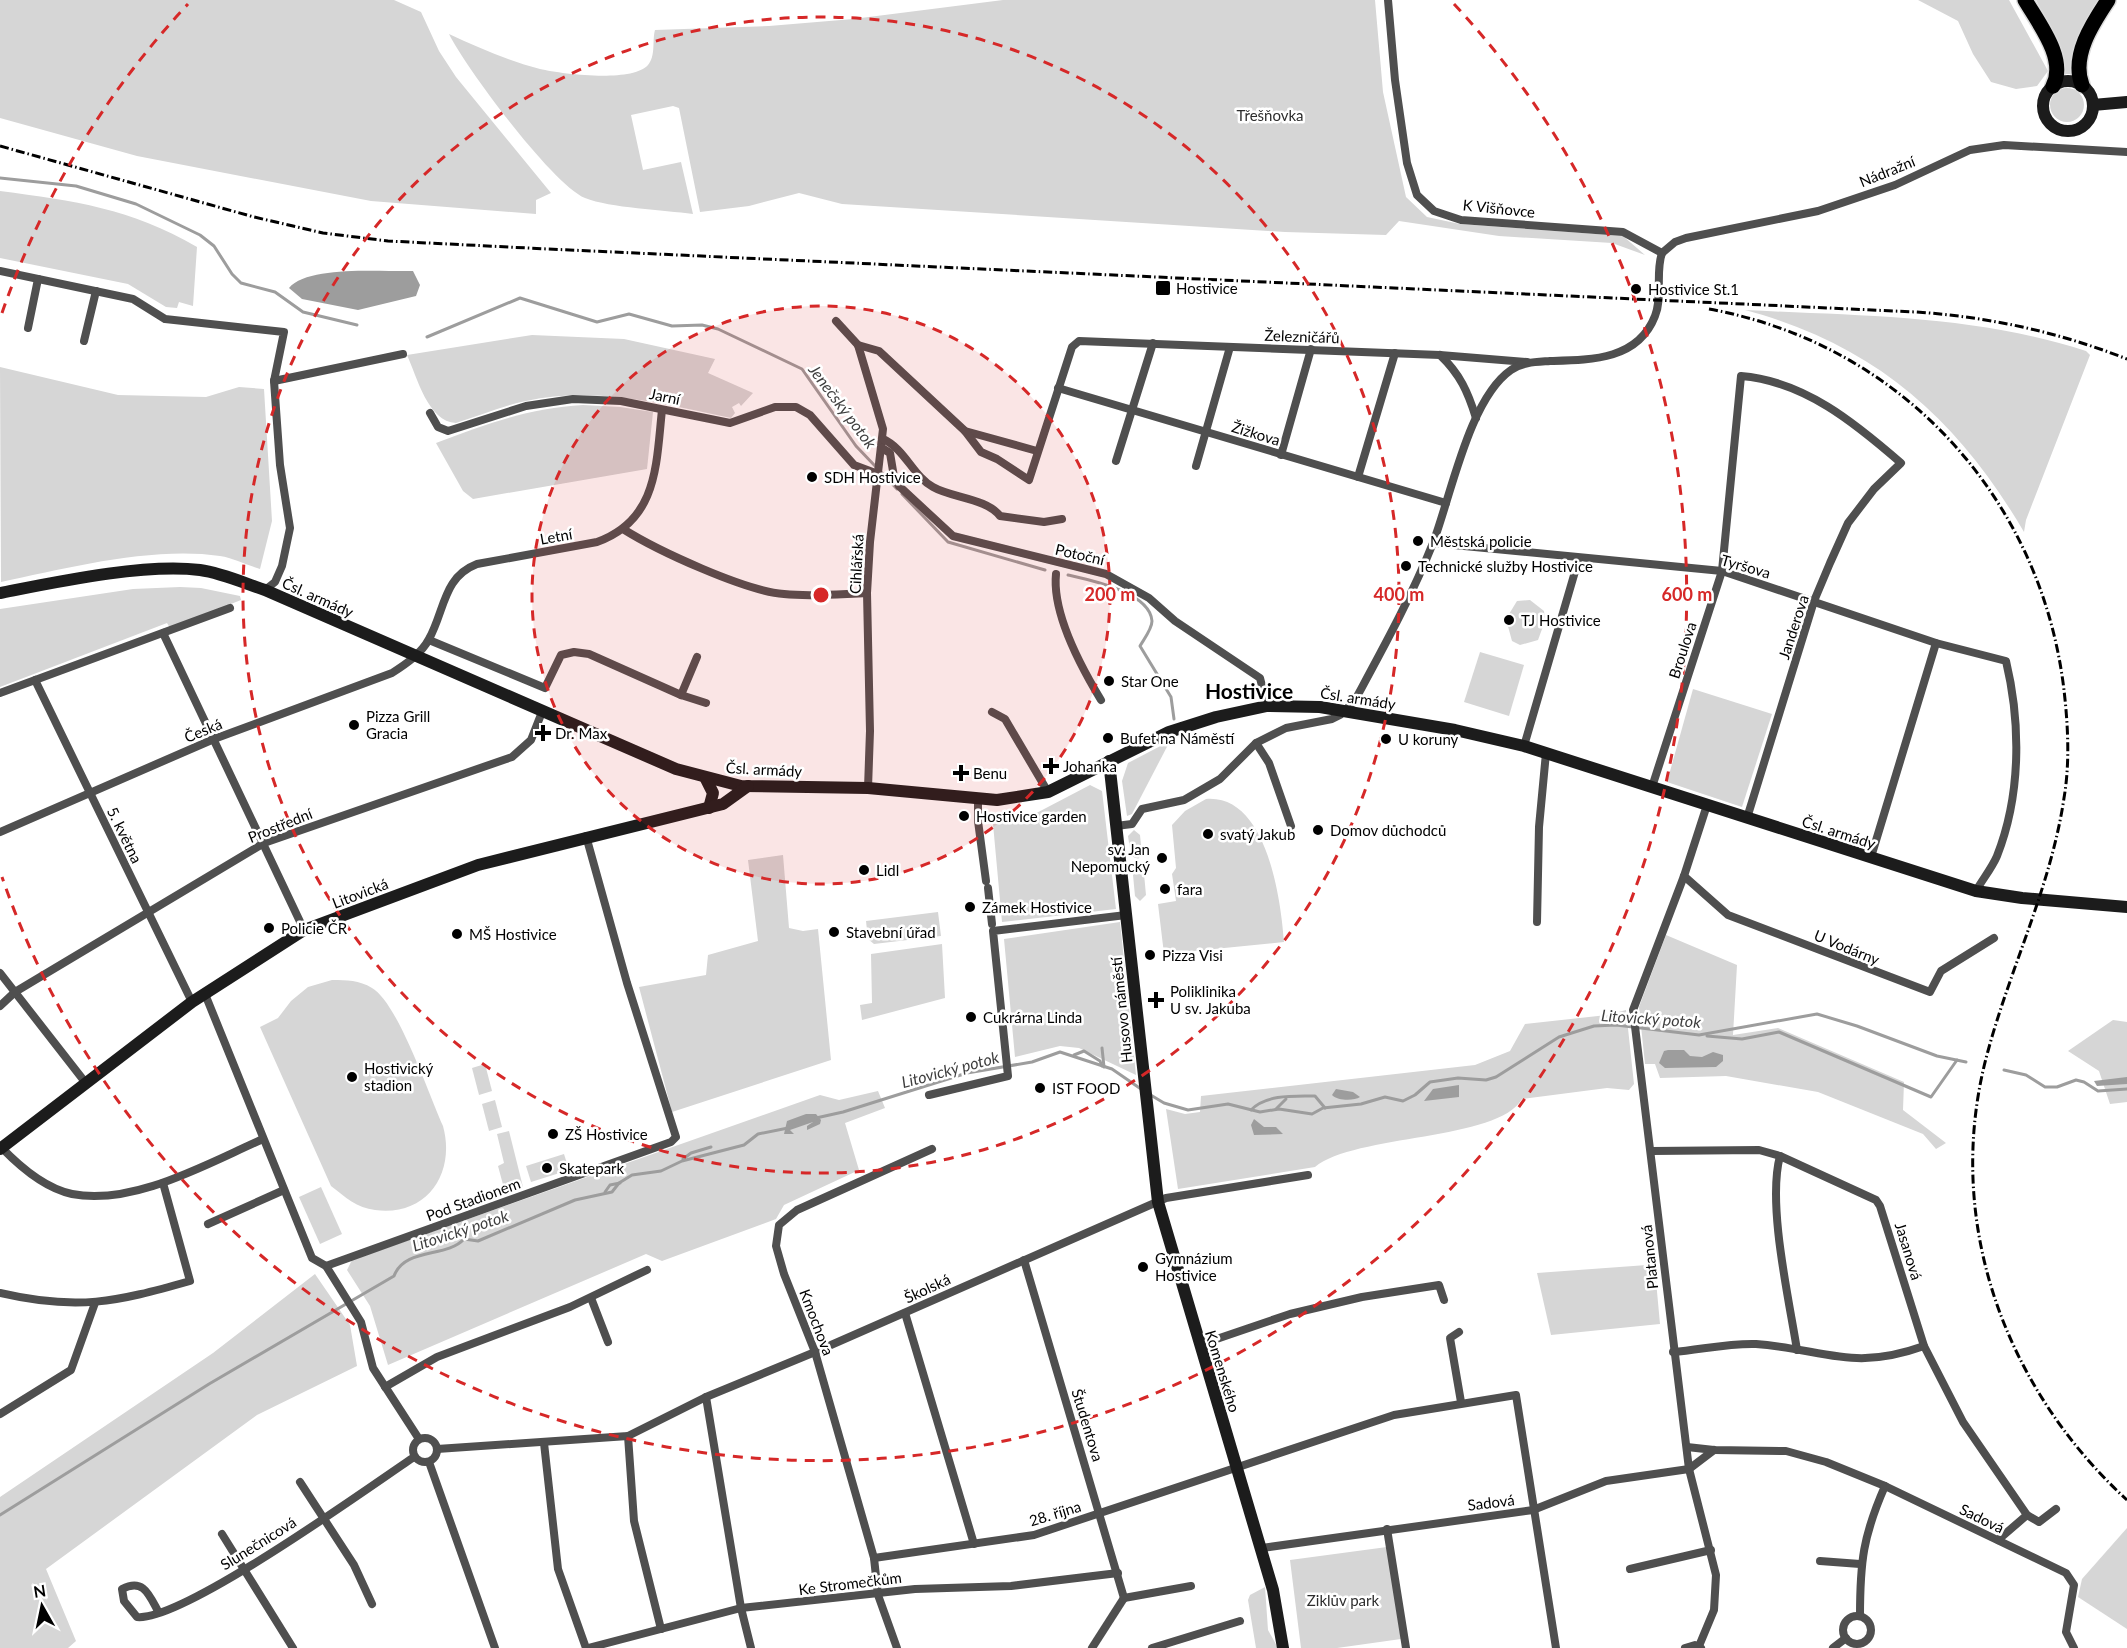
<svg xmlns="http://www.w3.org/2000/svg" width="2127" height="1648" viewBox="0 0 2127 1648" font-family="Lato,sans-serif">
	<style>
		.green { fill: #d6d6d6 }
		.water { fill: #9d9d9d }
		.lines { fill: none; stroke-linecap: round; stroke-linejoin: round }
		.stream { stroke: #9d9d9d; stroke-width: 3 }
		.highway-casing { stroke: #dbdbdb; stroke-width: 18 }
		.street { stroke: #4f4f4f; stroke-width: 8 }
		.secondary { stroke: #1c1c1c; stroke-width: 12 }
		.highway { stroke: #000; stroke-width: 15 }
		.rail { stroke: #000; stroke-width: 3; stroke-dasharray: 9 3 1.5 3; stroke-linecap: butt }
		.ring { fill: none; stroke: #d62828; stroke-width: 3; stroke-dasharray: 10 8 }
		.poi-dot { fill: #000; stroke: #fff; stroke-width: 2 }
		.labels { text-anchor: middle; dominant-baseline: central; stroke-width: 5; stroke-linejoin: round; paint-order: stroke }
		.park-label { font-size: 15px; fill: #2d2d2d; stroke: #fff }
		.street-label { font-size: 15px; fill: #000; stroke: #fff }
		.poi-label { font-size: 15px; fill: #000; stroke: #fff; text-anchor: start }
		.water-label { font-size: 16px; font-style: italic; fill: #3e3e3e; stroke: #fff }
		.district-label { font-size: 21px; font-weight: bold; fill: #000; stroke: #fff }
		.centre { fill: #d62828; stroke: #fff; stroke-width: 3 }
		.ring-label { font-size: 18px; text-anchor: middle; font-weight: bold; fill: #d62828; stroke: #fff; stroke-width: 5; stroke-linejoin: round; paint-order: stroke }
	</style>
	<rect width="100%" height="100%" fill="#fff"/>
	<g class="green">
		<polygon points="0,0 394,0 421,12 439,51 456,77 551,193 536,200 536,214 371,201 137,156 0,118"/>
		<path d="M1003,0H1375L1383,92L1406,197L1427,217L1460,224L1623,236L1645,255L1612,243L1499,236L1399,221L1386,235L1285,232L842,204L799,193L749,206L700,212L679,108L673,106L631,115L643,170L681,162L693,214C664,210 610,208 585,198C552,184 466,68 449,34C477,47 509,61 540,69C562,74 632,83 648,65C656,56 652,41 655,30L769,26L853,19Z"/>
		<polygon points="1918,0 2009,0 2048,71 2037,86 2016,89 1991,82 1973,54 1958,21"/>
		<path d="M2036,0H2099C2085,23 2070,46 2071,74H2064L2060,49Z"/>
		<circle cx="2067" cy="105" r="17"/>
		<path d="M0,191C75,201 130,208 197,247L193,306L179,302L177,308L166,307L128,284L0,258Z"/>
		<path d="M1745,310C1860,316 1976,315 2086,351L2090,355L2026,520L2024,532C1957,418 1875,345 1745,310Z"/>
		<path d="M532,335L624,339L715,359L708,373L753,393L741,406L739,403L732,407L735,413L731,418C662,404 597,386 526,401C502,406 479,416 456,423C428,422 417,377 407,355Z"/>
		<path d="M0,367L118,395L206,397L239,387L264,389L272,521L260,569C247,565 233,558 220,556C153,546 67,568 1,582Z"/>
		<path d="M583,405L620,407L653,412L647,469L473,499L463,491L436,443C485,424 530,408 583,405Z"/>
		<polygon points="180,587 201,588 240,596 241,600 170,628 167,623 0,687 0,609 133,589"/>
		<polygon points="1530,600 1544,611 1545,621 1538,640 1520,645 1512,641 1506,619 1517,601"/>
		<polygon points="1480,652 1524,665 1509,716 1464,702"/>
		<polygon points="1693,689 1772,714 1742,807 1667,782"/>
		<polygon points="1170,741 1132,814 1127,816 1122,781 1128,763"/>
		<polygon points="1090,785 1102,791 1116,909 1002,922 993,824 1025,819"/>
		<path d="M1206,799C1267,794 1281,900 1284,942L1164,954L1158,904L1176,901L1172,874L1176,868L1172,825L1185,811Z"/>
		<polygon points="1134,830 1140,835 1142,854 1138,859 1131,856 1128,836"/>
		<polygon points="783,855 789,928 803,931 818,929 831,1060 672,1112 639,987 706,975 708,955 758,941 748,860"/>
		<polygon points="1139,869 1144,874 1146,895 1140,901 1135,896 1133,875"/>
		<polygon points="938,912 941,936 874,944 868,939 866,921"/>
		<polygon points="1120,922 1136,1075 1079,1048 1060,1046 1015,1057 1004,939"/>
		<polygon points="1666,935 1737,965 1733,1035 1778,1028 1904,1082 1903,1110 1946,1143 1936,1149 1923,1134 1818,1092 1726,1076 1660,1078 1655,1064 1645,1064 1639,1007"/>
		<polygon points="942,944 945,998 862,1020 860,1005 872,1003 871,954"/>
		<path d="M332,980C347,980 359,980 372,988C398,1003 429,1095 443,1126C456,1173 427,1217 375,1210C357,1208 345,1197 331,1186L260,1027L278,1018L291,1001L308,987Z"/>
		<path d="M1626,1010L1634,1084L1629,1090L1607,1088L1522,1099C1498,1141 1355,1134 1315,1167L1178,1189L1166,1109L1185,1114L1200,1112L1201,1096L1475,1065L1510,1051L1525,1024L1607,1015Z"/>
		<polygon points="2113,1020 2127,1022 2127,1102 2110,1104 2099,1071 2068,1051"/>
		<polygon points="485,1064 492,1091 479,1095 472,1068"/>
		<polygon points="878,1091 885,1108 845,1123 859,1170 784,1205 776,1219 662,1261 646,1254 388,1365 370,1306 347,1270 352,1260 820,1095 839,1100"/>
		<polygon points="495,1100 502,1127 489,1131 482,1104"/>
		<polygon points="509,1131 523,1187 505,1192 498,1166 504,1163 497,1134"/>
		<polygon points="564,1154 569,1170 531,1182 526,1166"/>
		<polygon points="321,1187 342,1234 320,1244 299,1197"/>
		<polygon points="1654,1259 1660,1324 1551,1335 1537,1273 1647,1265"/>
		<polygon points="315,1274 350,1325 357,1366 257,1415 46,1569 76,1641 68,1648 0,1648 0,1497 213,1353"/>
		<polygon points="2127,1528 2127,1629 2078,1597 2082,1579"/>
		<polygon points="1387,1547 1401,1639 1337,1648 1301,1648 1290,1560"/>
		<polygon points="1265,1587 1268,1630 1278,1648 1256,1648 1248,1600 1250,1595"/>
	</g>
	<g class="water">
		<path d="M413,271L420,285L416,296L358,310L302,299L289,288C308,265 383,272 413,271Z"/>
		<polygon points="1668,1050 1684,1050 1690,1056 1702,1057 1713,1052 1723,1055 1723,1061 1716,1067 1665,1068 1659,1063 1664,1051"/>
		<polygon points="2127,1077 2127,1084 2097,1086 2094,1081"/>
		<polygon points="1459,1085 1459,1097 1424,1101 1433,1089"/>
		<path d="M1336,1089L1353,1092L1360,1097C1354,1101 1338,1101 1332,1095Z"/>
		<polygon points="806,1114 816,1114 821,1120 820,1124 807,1130 807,1126 813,1122 790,1130 794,1134 784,1134 787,1121"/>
		<polygon points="1254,1119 1264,1127 1276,1127 1283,1134 1254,1135 1251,1125"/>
	</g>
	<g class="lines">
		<g class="stream">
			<polyline points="0,178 76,186 136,204 200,235 214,246 232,274 241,283 275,292 303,312 357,325"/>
			<polyline points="427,337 520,298 597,322 629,314 672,326 702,325 718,329 802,369 856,446 876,467"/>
			<polyline points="881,472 897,489"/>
			<polyline points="902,494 948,542 1045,570"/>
			<path d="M1068,575C1090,580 1150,592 1152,621C1152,629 1144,639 1140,646L1171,697L1174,719"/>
			<polyline points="1707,1036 1742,1039 1779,1032 1931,1097 1957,1060"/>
			<polyline points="1102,1048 1104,1067"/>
			<polyline points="1074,1055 1084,1051 1100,1061 1102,1066"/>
			<polyline points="2004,1070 2026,1075 2045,1087 2057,1087 2076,1080 2084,1082 2098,1091 2127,1089"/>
			<polyline points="1149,1094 1164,1103 1188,1110 1228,1104 1260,1112 1279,1109 1312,1114 1323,1108 1361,1104 1385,1097 1403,1101 1415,1095 1430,1082 1458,1078 1486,1080 1496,1077 1559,1037 1594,1026 1616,1025 1699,1035 1817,1014 1857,1026 1937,1056 1966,1062"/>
			<polyline points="1276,1109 1286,1099"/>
			<path d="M1251,1110C1266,1094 1295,1096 1315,1096L1325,1108"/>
			<polyline points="816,1118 843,1112 967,1073 1032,1062 1060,1052 1112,1069 1141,1089"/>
			<polyline points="683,1159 691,1153 711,1147"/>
			<polyline points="605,1192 610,1185 620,1183"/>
			<path d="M0,1515L209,1384L394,1276C405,1247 447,1258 464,1239L478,1241L575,1200L612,1192L619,1183L632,1175L661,1171L682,1161L744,1145L758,1134L788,1128"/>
		</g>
		<defs>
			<g id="highway">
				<path d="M2025,0C2039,24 2067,59 2053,86"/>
				<path d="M2082,85C2071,56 2092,24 2108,0"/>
			</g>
		</defs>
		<use href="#highway" class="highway-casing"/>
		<g class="street">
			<polyline points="1388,0 1395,80 1407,163 1417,195 1434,211 1461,220 1623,232 1662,253"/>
			<polyline points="1662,253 1675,242 1686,238 1818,211 1895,185 1970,150 2004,145 2127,152"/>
			<polyline points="0,271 133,299 165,319 284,332 274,381 280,465 290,528 282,566 275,582 265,590"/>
			<polyline points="836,321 858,345 883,429 870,542 867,593 870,731 868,788"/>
			<polyline points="28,328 38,279"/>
			<polyline points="84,341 96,291"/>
			<polyline points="858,345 879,351 965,431 1037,451"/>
			<path d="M1440,355C1460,374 1468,392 1476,418"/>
			<polyline points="274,381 403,354"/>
			<polyline points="1058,388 1446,503"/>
			<polyline points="430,413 438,427 448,431 526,406 573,399 621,401 730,423 775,407 796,407 810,415 854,465 878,474"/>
			<polyline points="965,431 981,452 997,459 1029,480 1072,347 1079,341 1440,355 1527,362"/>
			<path d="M883,439C905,449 913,476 933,487C952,498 986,498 1000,516L1044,522L1062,519"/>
			<polyline points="882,448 890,453 894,477 899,486 953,536 1106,574 1149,598 1175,621 1260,678 1267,706"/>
			<polyline points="1281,455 1311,349"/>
			<polyline points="1116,461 1153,343"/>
			<polyline points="1196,466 1230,347"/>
			<polyline points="1358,477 1395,353"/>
			<path d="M623,529C658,551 745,591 784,594C812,597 840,594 867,593"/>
			<path d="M1433,543L1722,571L1936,643L2006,661C2021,724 2021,795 1997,856C1992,868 1982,880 1976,891"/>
			<path d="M1056,574C1052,613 1081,667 1101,700"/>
			<polyline points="163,633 304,930"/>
			<polyline points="429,640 545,688 561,655 574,652 589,654 681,695 697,657"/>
			<polyline points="35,680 192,1002"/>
			<polyline points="0,693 230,608"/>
			<polyline points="681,695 706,703"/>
			<polyline points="992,712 1005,719 1048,792"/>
			<polyline points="1256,743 1269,763 1291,826"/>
			<polyline points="1524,746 1579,558"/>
			<path d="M1652,787L1722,571L1741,376C1804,381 1855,423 1901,463L1874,489L1848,523L1830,563L1814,601L1747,818"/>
			<polyline points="978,799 978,821 986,881"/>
			<path d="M1116,826L1132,824L1142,809L1184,800L1220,779L1256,743L1286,728L1332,719L1340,715L1354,702C1382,650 1411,598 1433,543C1451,496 1469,399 1511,370C1522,362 1537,362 1550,361C1591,360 1638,360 1655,316C1663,297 1655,273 1662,253"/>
			<path d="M0,832L214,739L392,673C406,664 421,654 429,639C445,610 443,577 477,564L597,542C658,520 656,465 662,410"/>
			<polyline points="1871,857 1936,643"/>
			<polyline points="1684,876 1728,915 1930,992 1941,971 1994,938"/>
			<polyline points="988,888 992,924"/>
			<polyline points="1537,922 1539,827 1546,753"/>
			<polyline points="0,973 85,1082"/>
			<polyline points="205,994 312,1258 326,1266 671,1142 676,1137 627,983 586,836"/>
			<polyline points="0,1006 15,992 264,843 512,757 531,740 542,712"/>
			<polyline points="929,1095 1008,1076 993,931 1126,915"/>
			<path d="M0,1146C19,1166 44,1188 72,1194C134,1206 208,1163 263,1139"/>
			<polyline points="1652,1151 1759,1150 1780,1156 1876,1200 1880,1206 1924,1346 1963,1422 2027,1515 2039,1522 2056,1509"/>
			<path d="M1780,1156C1767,1204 1789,1299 1797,1350"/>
			<polyline points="208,1224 284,1190"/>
			<polyline points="1024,1260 1124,1598"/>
			<polyline points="326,1266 361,1322 373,1368 419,1439"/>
			<path d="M0,1293C77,1311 116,1302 190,1281L163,1183"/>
			<polyline points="591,1298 608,1342"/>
			<polyline points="905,1313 974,1544"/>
			<polyline points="1459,1332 1450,1338 1461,1402"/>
			<polyline points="1199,1345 1290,1314 1362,1297 1439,1285 1444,1300"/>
			<path d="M1673,1352C1700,1350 1728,1343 1756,1344C1824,1349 1852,1372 1924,1346"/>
			<polyline points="385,1387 437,1357 570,1307 647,1270"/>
			<polyline points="706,1397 741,1608 751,1648"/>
			<polyline points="0,1414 71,1370 95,1303"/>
			<polyline points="628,1436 634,1521 661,1629"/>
			<circle cx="425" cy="1450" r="12"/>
			<polyline points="544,1443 558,1569 586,1648"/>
			<polyline points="1687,1447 1714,1450 1786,1451 1826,1462 1885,1486 2066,1573 2074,1585 2066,1632 2074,1648"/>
			<polyline points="437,1449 628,1436 706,1397 815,1352 1166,1198 1308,1175"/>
			<polyline points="429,1462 495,1648"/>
			<polyline points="300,1482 354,1565 372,1604"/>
			<polyline points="1387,1529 1406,1648"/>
			<polyline points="222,1534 293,1648"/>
			<polyline points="1998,1540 2027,1515"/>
			<polyline points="1262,1548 1533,1510 1606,1481 1689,1469 1714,1450"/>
			<polyline points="874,1558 1034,1535 1394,1415 1516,1395 1556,1648"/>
			<polyline points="1820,1561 1860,1564"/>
			<polyline points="1630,1569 1711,1550"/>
			<polyline points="1124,1598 1191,1586"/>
			<path d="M159,1613C149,1595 144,1578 122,1589L124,1601L137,1617C182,1622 368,1488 414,1457"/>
			<path d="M1860,1616C1860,1562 1863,1536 1885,1486"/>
			<circle cx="1857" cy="1630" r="14"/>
			<polyline points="1699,1646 1714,1610 1716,1575 1689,1469 1633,1010 1684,876 1707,805"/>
			<polyline points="588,1648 741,1608 915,1589 1011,1586 1118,1573"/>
			<polyline points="897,1648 878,1595 874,1558 815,1352 784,1274 776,1246 779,1225 797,1210 932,1149"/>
			<polyline points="1092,1648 1124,1598"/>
			<polyline points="1152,1648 1240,1621"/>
			<polyline points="1685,1648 1695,1645 1701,1648"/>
			<polyline points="1833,1648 1846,1638"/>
		</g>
		<g class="secondary">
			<circle cx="2068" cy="106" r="25"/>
			<polyline points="2093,105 2127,102"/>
			<path d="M0,593C56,582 144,563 200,570C222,573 244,583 265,590L676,769L741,786L868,788L997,800L1048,792L1169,732L1216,717L1267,706L1320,707L1455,730L1524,746L1976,891L2022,898L2127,907"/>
			<polyline points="1109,761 1158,1202 1273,1590 1283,1648"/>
			<polyline points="706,779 713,793 709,808"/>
			<polyline points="0,1149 192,1002 304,930 478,865 723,804 748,786"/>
		</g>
		<use href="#highway" class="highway"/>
		<g class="rail">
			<path d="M0,146L254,217L323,233L388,241L548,249L1916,312C1990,317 2058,332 2127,359"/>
			<path d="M1709,309C1901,344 2041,497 2064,690C2068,725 2070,763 2064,798C2051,886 2011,966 1988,1051C1942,1217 2003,1386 2127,1500"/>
		</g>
	</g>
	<circle cx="821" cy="595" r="289" fill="#d62828" fill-opacity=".12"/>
	<g class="ring">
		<circle cx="821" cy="595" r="289"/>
		<circle cx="821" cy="595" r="578"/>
		<path d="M2 313A866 866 0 0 1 188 4M1454 4A866 866 0 1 1 2 877"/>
	</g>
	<g class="poi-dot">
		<rect x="1155" y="280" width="16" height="16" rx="3"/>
		<circle cx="1636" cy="289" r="6"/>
		<circle cx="812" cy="477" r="6"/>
		<circle cx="1418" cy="541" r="6"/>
		<circle cx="1406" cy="566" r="6"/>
		<circle cx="1509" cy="620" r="6"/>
		<circle cx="1109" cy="681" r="6"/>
		<circle cx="354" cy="725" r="6"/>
		<path d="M540 724h6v6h6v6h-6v6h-6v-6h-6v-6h6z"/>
		<circle cx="1108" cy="738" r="6"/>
		<circle cx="1386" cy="739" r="6"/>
		<path d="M1048 757h6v6h6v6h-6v6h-6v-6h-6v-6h6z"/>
		<path d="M958 764h6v6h6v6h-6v6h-6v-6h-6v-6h6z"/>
		<circle cx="964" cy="816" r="6"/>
		<circle cx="1318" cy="830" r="6"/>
		<circle cx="1208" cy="834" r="6"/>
		<circle cx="1162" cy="858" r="6"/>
		<circle cx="864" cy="870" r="6"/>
		<circle cx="1165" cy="889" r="6"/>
		<circle cx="970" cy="907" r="6"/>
		<circle cx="269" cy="928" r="6"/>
		<circle cx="834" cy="932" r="6"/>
		<circle cx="457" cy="934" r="6"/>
		<circle cx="1150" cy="955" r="6"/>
		<path d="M1153 991h6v6h6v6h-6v6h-6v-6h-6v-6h6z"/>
		<circle cx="971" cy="1017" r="6"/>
		<circle cx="352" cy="1077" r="6"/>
		<circle cx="1040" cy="1088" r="6"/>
		<circle cx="553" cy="1134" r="6"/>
		<circle cx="547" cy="1168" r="6"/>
		<circle cx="1143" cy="1267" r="6"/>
	</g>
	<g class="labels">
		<g class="park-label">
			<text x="1270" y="115">Třešňovka</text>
			<text x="1343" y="1600">Ziklův park</text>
		</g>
		<g class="street-label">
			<text transform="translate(1887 171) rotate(-22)">Nádražní</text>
			<text transform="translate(1499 208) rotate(6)">K Višňovce</text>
			<text transform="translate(1302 336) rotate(2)">Železničářů</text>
			<text transform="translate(665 396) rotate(12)">Jarní</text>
			<text transform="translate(1256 433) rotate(17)">Žižkova</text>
			<text transform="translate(556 536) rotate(-10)">Letní</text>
			<text transform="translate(1080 554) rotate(13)">Potoční</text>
			<text transform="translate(856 564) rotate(-87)">Cihlářská</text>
			<text transform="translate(1746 566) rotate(16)">Tyršova</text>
			<text transform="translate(318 597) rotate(24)">Čsl. armády</text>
			<text transform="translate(1793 627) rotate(-72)">Janderova</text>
			<text transform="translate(1682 650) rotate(-72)">Broulova</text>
			<text transform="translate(1358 698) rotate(9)">Čsl. armády</text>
			<text transform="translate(203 730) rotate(-22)">Česká</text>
			<text transform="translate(764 769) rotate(3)">Čsl. armády</text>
			<text transform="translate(280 825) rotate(-22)">Prostřední</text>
			<text transform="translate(1839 832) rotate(18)">Čsl. armády</text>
			<text transform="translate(125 835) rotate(64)">5. května</text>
			<text transform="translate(360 893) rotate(-21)">Litovická</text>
			<text transform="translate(1847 947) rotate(22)">U Vodárny</text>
			<text transform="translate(1121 1010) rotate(-96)">Husovo náměstí</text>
			<text transform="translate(473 1199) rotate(-20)">Pod Stadionem</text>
			<text transform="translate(1909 1251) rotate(73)">Jasanová</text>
			<text transform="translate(1649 1257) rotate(-96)">Platanová</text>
			<text transform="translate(927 1288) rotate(-25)">Školská</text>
			<text transform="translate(817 1322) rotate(69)">Kmochova</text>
			<text transform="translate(1223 1371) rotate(73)">Komenského</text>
			<text transform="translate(1088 1425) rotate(73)">Študentova</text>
			<text transform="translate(1491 1502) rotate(-7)">Sadová</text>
			<text transform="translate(1055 1513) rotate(-17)">28. října</text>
			<text transform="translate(1982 1518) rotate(26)">Sadová</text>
			<text transform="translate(258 1543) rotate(-32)">Slunečnicová</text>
			<text transform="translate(850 1583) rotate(-7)">Ke Stromečkům</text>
		</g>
		<g class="poi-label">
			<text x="1176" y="288">Hostivice</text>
			<text x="1648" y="289">Hostivice St.1</text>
			<text x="824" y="477">SDH Hostivice</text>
			<text x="1430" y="541">Městská policie</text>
			<text x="1418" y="566">Technické služby Hostivice</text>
			<text x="1521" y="620">TJ Hostivice</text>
			<text x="1121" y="681">Star One</text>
			<text x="366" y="716">Pizza Grill<tspan x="366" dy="17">Gracia</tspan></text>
			<text x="555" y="733">Dr. Max</text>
			<text x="1120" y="738">Bufet na Náměstí</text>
			<text x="1398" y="739">U koruny</text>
			<text x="1063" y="766">Johanka</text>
			<text x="973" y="773">Benu</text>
			<text x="976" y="816">Hostivice garden</text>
			<text x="1330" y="830">Domov důchodců</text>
			<text x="1220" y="834">svatý Jakub</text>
			<text x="1150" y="849" text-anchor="end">sv. Jan<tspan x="1150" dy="17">Nepomucký</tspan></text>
			<text x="876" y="870">Lidl</text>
			<text x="1177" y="889">fara</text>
			<text x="982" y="907">Zámek Hostivice</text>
			<text x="281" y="928">Policie ČR</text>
			<text x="846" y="932">Stavební úřad</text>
			<text x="469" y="934">MŠ Hostivice</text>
			<text x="1162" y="955">Pizza Visi</text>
			<text x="1170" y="991">Poliklinika<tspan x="1170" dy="17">U sv. Jakuba</tspan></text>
			<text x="983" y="1017">Cukrárna Linda</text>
			<text x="364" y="1068">Hostivický<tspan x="364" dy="17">stadion</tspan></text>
			<text x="1052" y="1088">IST FOOD</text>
			<text x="565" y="1134">ZŠ Hostivice</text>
			<text x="559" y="1168">Skatepark</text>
			<text x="1155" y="1258">Gymnázium<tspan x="1155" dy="17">Hostivice</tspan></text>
		</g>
		<g class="water-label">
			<text transform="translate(843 406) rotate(53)">Jenečský potok</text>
			<text transform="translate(1651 1018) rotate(4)">Litovický potok</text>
			<text transform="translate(950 1069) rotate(-15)">Litovický potok</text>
			<text transform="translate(460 1230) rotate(-18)">Litovický potok</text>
		</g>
		<g class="district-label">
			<text x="1249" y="690">Hostivice</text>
		</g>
	</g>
	<circle cx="821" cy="595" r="9" class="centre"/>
	<g class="ring-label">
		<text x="1110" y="601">200 m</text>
		<text x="1399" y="601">400 m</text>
		<text x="1687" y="601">600 m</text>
	</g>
	<g transform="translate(42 1606) rotate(351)" stroke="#ffffff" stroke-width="4.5" paint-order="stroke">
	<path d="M0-4.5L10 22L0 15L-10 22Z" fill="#000000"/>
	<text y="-9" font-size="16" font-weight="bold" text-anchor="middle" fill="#000000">N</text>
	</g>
</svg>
